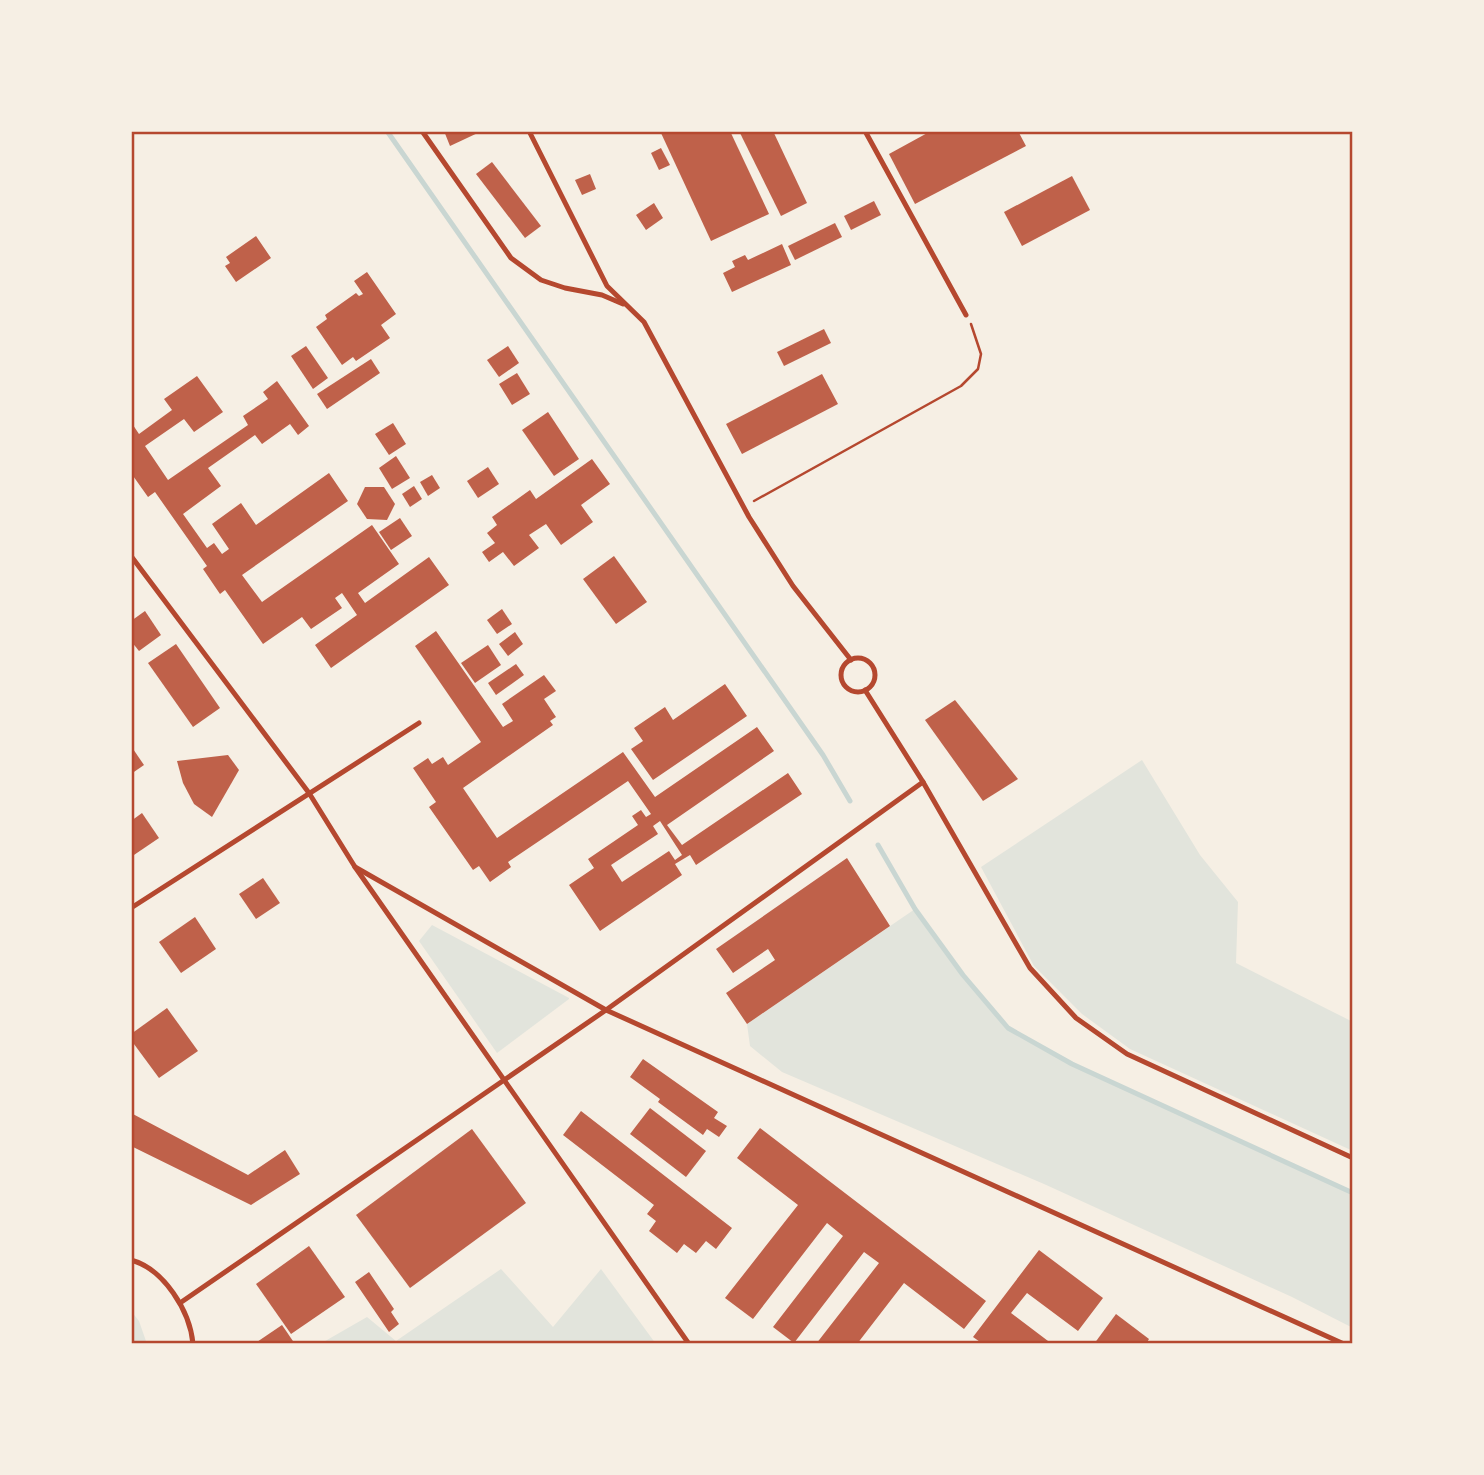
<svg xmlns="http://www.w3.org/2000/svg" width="1484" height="1475" viewBox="0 0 1484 1475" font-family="'Varela Round',sans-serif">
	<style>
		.green { fill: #e2e4dc }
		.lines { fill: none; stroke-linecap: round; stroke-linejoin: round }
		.stream { stroke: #c9d6d2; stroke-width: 5 }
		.building { fill: #bf614a; fill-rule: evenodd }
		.path { stroke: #b5482f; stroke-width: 2.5 }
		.service { stroke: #b5482f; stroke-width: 5 }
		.neatline { fill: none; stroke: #b5482f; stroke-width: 2.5 }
	</style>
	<rect width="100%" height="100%" fill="#f6efe4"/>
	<g class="green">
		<polygon points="1142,760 1200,855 1238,902 1236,963 1353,1022 1353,1151 1130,1049 1082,1014 1034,966 981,867"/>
		<polygon points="915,909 963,975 1009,1028 1072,1064 1353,1193 1353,1328 1292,1297 1044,1184 782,1072 750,1046 747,1024"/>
		<polygon points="432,925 569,998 569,999 497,1053 419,941"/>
		<polygon points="501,1269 553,1327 601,1269 656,1344 320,1344 367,1317 396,1341"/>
		<polygon points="131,1311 139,1321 147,1344 131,1344"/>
	</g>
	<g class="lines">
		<g class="stream">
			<polyline points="387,131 823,755 850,801"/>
			<polyline points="878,845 915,909 963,975 1008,1028 1072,1064 1353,1193"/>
		</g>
	</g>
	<g class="building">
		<polygon points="444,131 482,131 450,146"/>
		<polygon points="664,131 730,131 769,214 711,241 661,133"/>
		<polygon points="739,131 773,131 807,203 781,216"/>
		<polygon points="931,131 1018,131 1026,146 915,204 889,154"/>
		<polygon points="661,148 670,165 659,170 651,153"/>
		<polygon points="492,162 541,226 525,238 476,174"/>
		<polygon points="590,174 596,189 582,195 575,180"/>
		<polygon points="1072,176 1090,210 1022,246 1004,212"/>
		<polygon points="874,201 881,215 851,230 844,216"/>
		<polygon points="654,203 663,218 646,230 636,215"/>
		<polygon points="835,223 842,237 795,260 788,246"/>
		<polygon points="256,236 271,258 236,282 225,266 230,263 226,257"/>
		<polygon points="782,244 791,265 732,292 723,273 735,267 732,261 745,255 748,260"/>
		<polygon points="367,272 396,314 381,325 390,338 356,361 353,357 342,365 316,327 327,319 325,315 356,293 359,296 363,294 354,281"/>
		<polygon points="824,329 831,343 784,366 777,352"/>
		<polygon points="306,346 328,378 313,389 291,356"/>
		<polygon points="508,346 519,363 499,377 487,360"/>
		<polygon points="371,359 380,373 327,409 317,394"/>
		<polygon points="517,373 530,394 512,405 499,384"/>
		<polygon points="822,374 838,404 742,454 726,424"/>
		<polygon points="197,376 223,412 194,432 184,419 145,446 168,480 248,425 243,416 268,399 263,392 277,381 309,426 298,435 290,424 262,444 255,435 208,468 221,486 183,514 207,548 214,543 222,554 229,549 212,524 241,503 256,525 329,473 348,501 242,575 262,602 372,525 399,564 358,593 365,603 429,557 449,585 331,668 315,645 357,615 342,593 335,598 342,608 311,629 302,617 263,644 225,590 220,594 203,569 207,566 155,492 148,497 131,473 131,422 139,434 172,410 164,399"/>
		<polygon points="548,412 579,459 554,476 522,430"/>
		<polygon points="393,423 406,444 389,455 375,434"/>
		<polygon points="396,456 410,478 392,489 379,468"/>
		<polygon points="592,459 610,484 581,505 593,522 561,545 546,524 529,535 539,548 514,566 503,552 489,562 482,552 495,543 487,533 497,525 492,517 530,490 536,499"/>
		<polygon points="488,467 499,484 478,498 467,481"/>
		<polygon points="432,475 440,488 428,496 420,482"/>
		<polygon points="414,486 422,499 410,507 402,494"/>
		<polygon points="365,487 384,487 395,504 387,520 367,519 357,504"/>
		<polygon points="400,518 412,536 391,550 379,532"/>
		<polygon points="614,556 647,602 616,624 583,579"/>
		<polygon points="502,609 512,624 497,634 487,620"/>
		<polygon points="145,611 161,635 139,651 131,641 131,621"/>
		<path d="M436,631L503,727L513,721L502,704L544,675L556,691L544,699L556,717L550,721L553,725L463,788L497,838L623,752L655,797L757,727L774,751L667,825L682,845L788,773L802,794L696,865L690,855L675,864L682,875L600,931L569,885L594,868L588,859L638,825L632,816L641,810L646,817L651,814L628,781L508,862L511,867L490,882L479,866L473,870L429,807L436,802L413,768L428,758L432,764L443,757L448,765L481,742L415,646ZM660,821L682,855L675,860L669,851L622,882L611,865L658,834L653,826Z"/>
		<polygon points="515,632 523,644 508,656 499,644"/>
		<polygon points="176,644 220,708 193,727 148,663"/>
		<polygon points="488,645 501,665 475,683 461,663"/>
		<polygon points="516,664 524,675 496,695 488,683"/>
		<polygon points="725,684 747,716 653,780 631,749 643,741 634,728 665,707 673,720"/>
		<polygon points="955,700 1018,779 983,801 925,720"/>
		<polygon points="131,746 144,765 131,774"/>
		<polygon points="228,755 239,770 212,817 194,804 183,783 177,761"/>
		<polygon points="142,813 159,838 131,857 131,821"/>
		<polygon points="847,858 890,926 747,1024 726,993 775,960 768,949 733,973 716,949"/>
		<polygon points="263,878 280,903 256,919 239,894"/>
		<polygon points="195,917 216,949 181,973 159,942"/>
		<polygon points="167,1008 198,1051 159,1078 131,1040 131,1034"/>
		<polygon points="643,1059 718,1112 714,1118 727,1126 719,1137 707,1129 703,1135 658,1102 660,1099 630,1077"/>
		<polygon points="650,1108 706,1151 686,1177 630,1134"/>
		<polygon points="581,1111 732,1228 716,1249 706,1241 696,1253 684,1244 677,1253 649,1231 656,1221 647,1214 654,1205 563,1135"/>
		<polygon points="131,1113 248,1175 285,1150 300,1174 251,1205 131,1146"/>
		<polygon points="760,1128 986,1301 964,1329 904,1283 857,1344 816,1344 879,1263 864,1252 794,1343 773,1327 843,1236 827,1223 753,1319 725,1298 798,1205 737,1158"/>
		<polygon points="472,1129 526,1203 410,1288 356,1215"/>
		<polygon points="309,1246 345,1297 291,1334 256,1284"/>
		<polygon points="1039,1250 1103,1298 1078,1331 1027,1293 1011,1313 1052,1344 983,1344 973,1337"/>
		<polygon points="369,1272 394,1309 391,1312 399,1324 389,1332 355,1282"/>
		<polygon points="1116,1314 1149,1339 1146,1344 1094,1344"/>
		<polygon points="282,1325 295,1344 254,1344"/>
	</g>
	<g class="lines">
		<polyline class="path" points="754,501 961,386 978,369 981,354 971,324"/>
		<g class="service">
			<polyline points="422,131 511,258 541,280 565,288 602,295 623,304"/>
			<polyline points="529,131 607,286 644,322 749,517 793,586 851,660"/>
			<polyline points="865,131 966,315"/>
			<polyline points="131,556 309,793 355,867 689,1344"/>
			<circle cx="858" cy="675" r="17"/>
			<polyline points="865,690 923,782 1030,968 1076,1018 1127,1054 1353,1158"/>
			<polyline points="355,867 606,1010 1344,1344"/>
			<polyline points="131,908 419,723"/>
			<path d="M131,1260C164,1269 190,1311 193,1344"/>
			<polyline points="180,1303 606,1010 923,782"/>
		</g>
	</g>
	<rect width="1484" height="1475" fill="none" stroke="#f6efe4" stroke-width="266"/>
	<rect x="133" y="133" width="1218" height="1209" class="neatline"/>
</svg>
